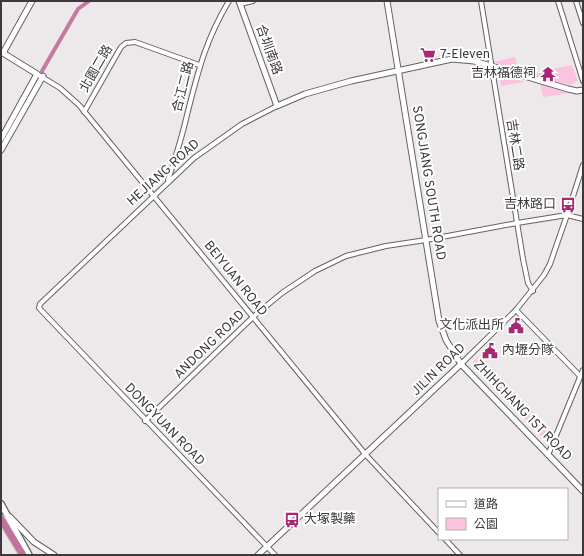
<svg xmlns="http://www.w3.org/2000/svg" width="584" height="556" viewBox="0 0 584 556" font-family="Overpass,'Noto Sans TC',sans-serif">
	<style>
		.green { fill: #fbc3dd }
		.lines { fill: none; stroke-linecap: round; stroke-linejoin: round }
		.canal { stroke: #c67aa1; stroke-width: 4 }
		.minor-casing { stroke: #646162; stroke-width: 6 }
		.tertiary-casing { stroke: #646162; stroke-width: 7 }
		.secondary-casing { stroke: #646162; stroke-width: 8 }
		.motorway-casing { stroke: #c8c8c8; stroke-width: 9 }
		.minor { stroke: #fff; stroke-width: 4 }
		.tertiary { stroke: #fff; stroke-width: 5 }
		.secondary { stroke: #fff; stroke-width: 5.5 }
		.motorway { stroke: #c1729a; stroke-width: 7 }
		.labels { text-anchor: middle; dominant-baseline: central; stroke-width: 4; stroke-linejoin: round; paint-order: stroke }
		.street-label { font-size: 13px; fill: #3b393a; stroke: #fff }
		.poi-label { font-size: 13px; fill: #3b393a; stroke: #fff; text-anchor: start }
	</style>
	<rect width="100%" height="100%" fill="#ede9eb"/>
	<g class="green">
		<polygon points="515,57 519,71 493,62"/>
		<polygon points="572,65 578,81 570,85 526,74"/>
		<polygon points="499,74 525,82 501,86"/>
		<polygon points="540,83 570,93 543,97"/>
		<polygon points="479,356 552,432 544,439 472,363"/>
	</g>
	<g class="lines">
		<polyline class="canal" points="42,71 78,9 89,1"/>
		<defs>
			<g id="minor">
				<polyline points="481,1 523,259 528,283 533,291"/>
				<polyline points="558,1 583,81"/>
				<polyline points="576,1 583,23"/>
				<polyline points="240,4 253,1"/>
				<polyline points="37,74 60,88 79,105 366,455 439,533"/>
				<polyline points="84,112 121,47 126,43 135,42 199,65"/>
				<path d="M168,180C175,159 182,137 187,115C198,72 205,41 229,1"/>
				<polyline points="516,310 580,376"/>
				<polyline points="461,364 516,310 544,275 550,264 567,215 583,165"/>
				<polyline points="145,421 253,317 282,293 315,271 346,256 386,246 426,240 517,223 567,215 583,219"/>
				<polyline points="548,455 583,370"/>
				<polyline points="445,539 460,555"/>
				<polyline points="275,555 39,308 40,304 194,158 242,124 277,106"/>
			</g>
			<g id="tertiary">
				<polyline points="239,1 277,106 305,94 351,81 452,59 474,61 568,89 577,91 583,90"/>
				<polyline points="387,1 439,321 446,340 461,364 583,491"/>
				<polyline points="1,139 37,74 3,53 32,1"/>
				<polyline points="1,150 43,76"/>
				<polyline points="10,517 34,542 54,555"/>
				<polyline points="258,555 461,364"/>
			</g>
			<polyline id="secondary" points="1,504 29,555"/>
			<polyline id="motorway" points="1,519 23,555"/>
		</defs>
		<use href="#minor" class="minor-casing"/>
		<use href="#tertiary" class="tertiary-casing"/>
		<use href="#secondary" class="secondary-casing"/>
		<use href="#motorway" class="motorway-casing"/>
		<use href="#minor" class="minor"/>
		<use href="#tertiary" class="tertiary"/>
		<use href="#secondary" class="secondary"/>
		<use href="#motorway" class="motorway"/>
	</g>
	<defs>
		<symbol id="supermarket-bare" viewBox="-9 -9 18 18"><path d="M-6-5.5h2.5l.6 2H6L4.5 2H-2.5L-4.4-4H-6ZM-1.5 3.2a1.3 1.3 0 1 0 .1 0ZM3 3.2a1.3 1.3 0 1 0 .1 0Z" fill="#a82774" stroke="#fff" stroke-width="2.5" paint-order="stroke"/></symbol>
		<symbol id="temple-bare" viewBox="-9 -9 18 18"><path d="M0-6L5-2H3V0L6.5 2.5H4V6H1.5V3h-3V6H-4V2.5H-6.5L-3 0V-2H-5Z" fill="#a82774" stroke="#fff" stroke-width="2.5" paint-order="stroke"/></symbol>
		<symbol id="bus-bare" viewBox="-9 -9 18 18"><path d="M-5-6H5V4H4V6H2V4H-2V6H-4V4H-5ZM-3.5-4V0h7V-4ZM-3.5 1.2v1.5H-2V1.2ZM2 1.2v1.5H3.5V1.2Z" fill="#a82774" stroke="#fff" stroke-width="2.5" paint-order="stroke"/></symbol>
		<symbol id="civic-bare" viewBox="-9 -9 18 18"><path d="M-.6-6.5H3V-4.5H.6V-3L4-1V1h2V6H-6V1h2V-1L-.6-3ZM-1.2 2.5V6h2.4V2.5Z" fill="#a82774" stroke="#fff" stroke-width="2.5" paint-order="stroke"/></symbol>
	</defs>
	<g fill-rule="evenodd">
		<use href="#supermarket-bare" x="417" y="44" width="22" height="22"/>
		<use href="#temple-bare" x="537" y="63" width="22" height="22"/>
		<use href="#bus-bare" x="557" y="194" width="22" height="22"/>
		<use href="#civic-bare" x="505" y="315" width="22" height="22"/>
		<use href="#civic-bare" x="479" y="340" width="22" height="22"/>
		<use href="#bus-bare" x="281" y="509" width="22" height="22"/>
	</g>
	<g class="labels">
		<g class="street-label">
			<text transform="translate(268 50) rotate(70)">合圳南路</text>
			<text transform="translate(97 69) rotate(-60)">北園二路</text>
			<text transform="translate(184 87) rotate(-76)">合江二路</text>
			<text transform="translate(514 145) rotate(81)">吉林二路</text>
			<text transform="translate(164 173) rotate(-42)">HEJIANG ROAD</text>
			<text transform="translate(428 183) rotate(81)">SONGJIANG SOUTH ROAD</text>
			<text transform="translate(235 279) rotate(51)">BEIYUAN ROAD</text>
			<text transform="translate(210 345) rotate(-44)">ANDONG ROAD</text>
			<text transform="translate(439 370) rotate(-44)">JILIN ROAD</text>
			<text transform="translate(522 411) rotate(46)">ZHIHCHANG 1ST ROAD</text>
			<text transform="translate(164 425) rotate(46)">DONGYUAN ROAD</text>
		</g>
		<g class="poi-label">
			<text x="440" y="55">7-Eleven</text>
			<text x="536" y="74" text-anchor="end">吉林福德祠</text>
			<text x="556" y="205" text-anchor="end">吉林路口</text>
			<text x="504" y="326" text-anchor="end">文化派出所</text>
			<text x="502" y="351">內壢分隊</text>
			<text x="304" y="520">大塚製藥</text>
		</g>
	</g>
	<rect width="584" height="556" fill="none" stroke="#3b393a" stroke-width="4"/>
	<rect x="438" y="488" width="130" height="52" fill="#ffffff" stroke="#b1b0b0"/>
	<rect x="446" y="501" width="20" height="6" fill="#ffffff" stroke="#b1b0b0"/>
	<text x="474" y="508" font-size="12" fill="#3b393a">道路</text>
	<rect x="446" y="518" width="20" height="12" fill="#fbc3dd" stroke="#b1b0b0"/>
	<text x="474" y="528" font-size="12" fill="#3b393a">公園</text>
</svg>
